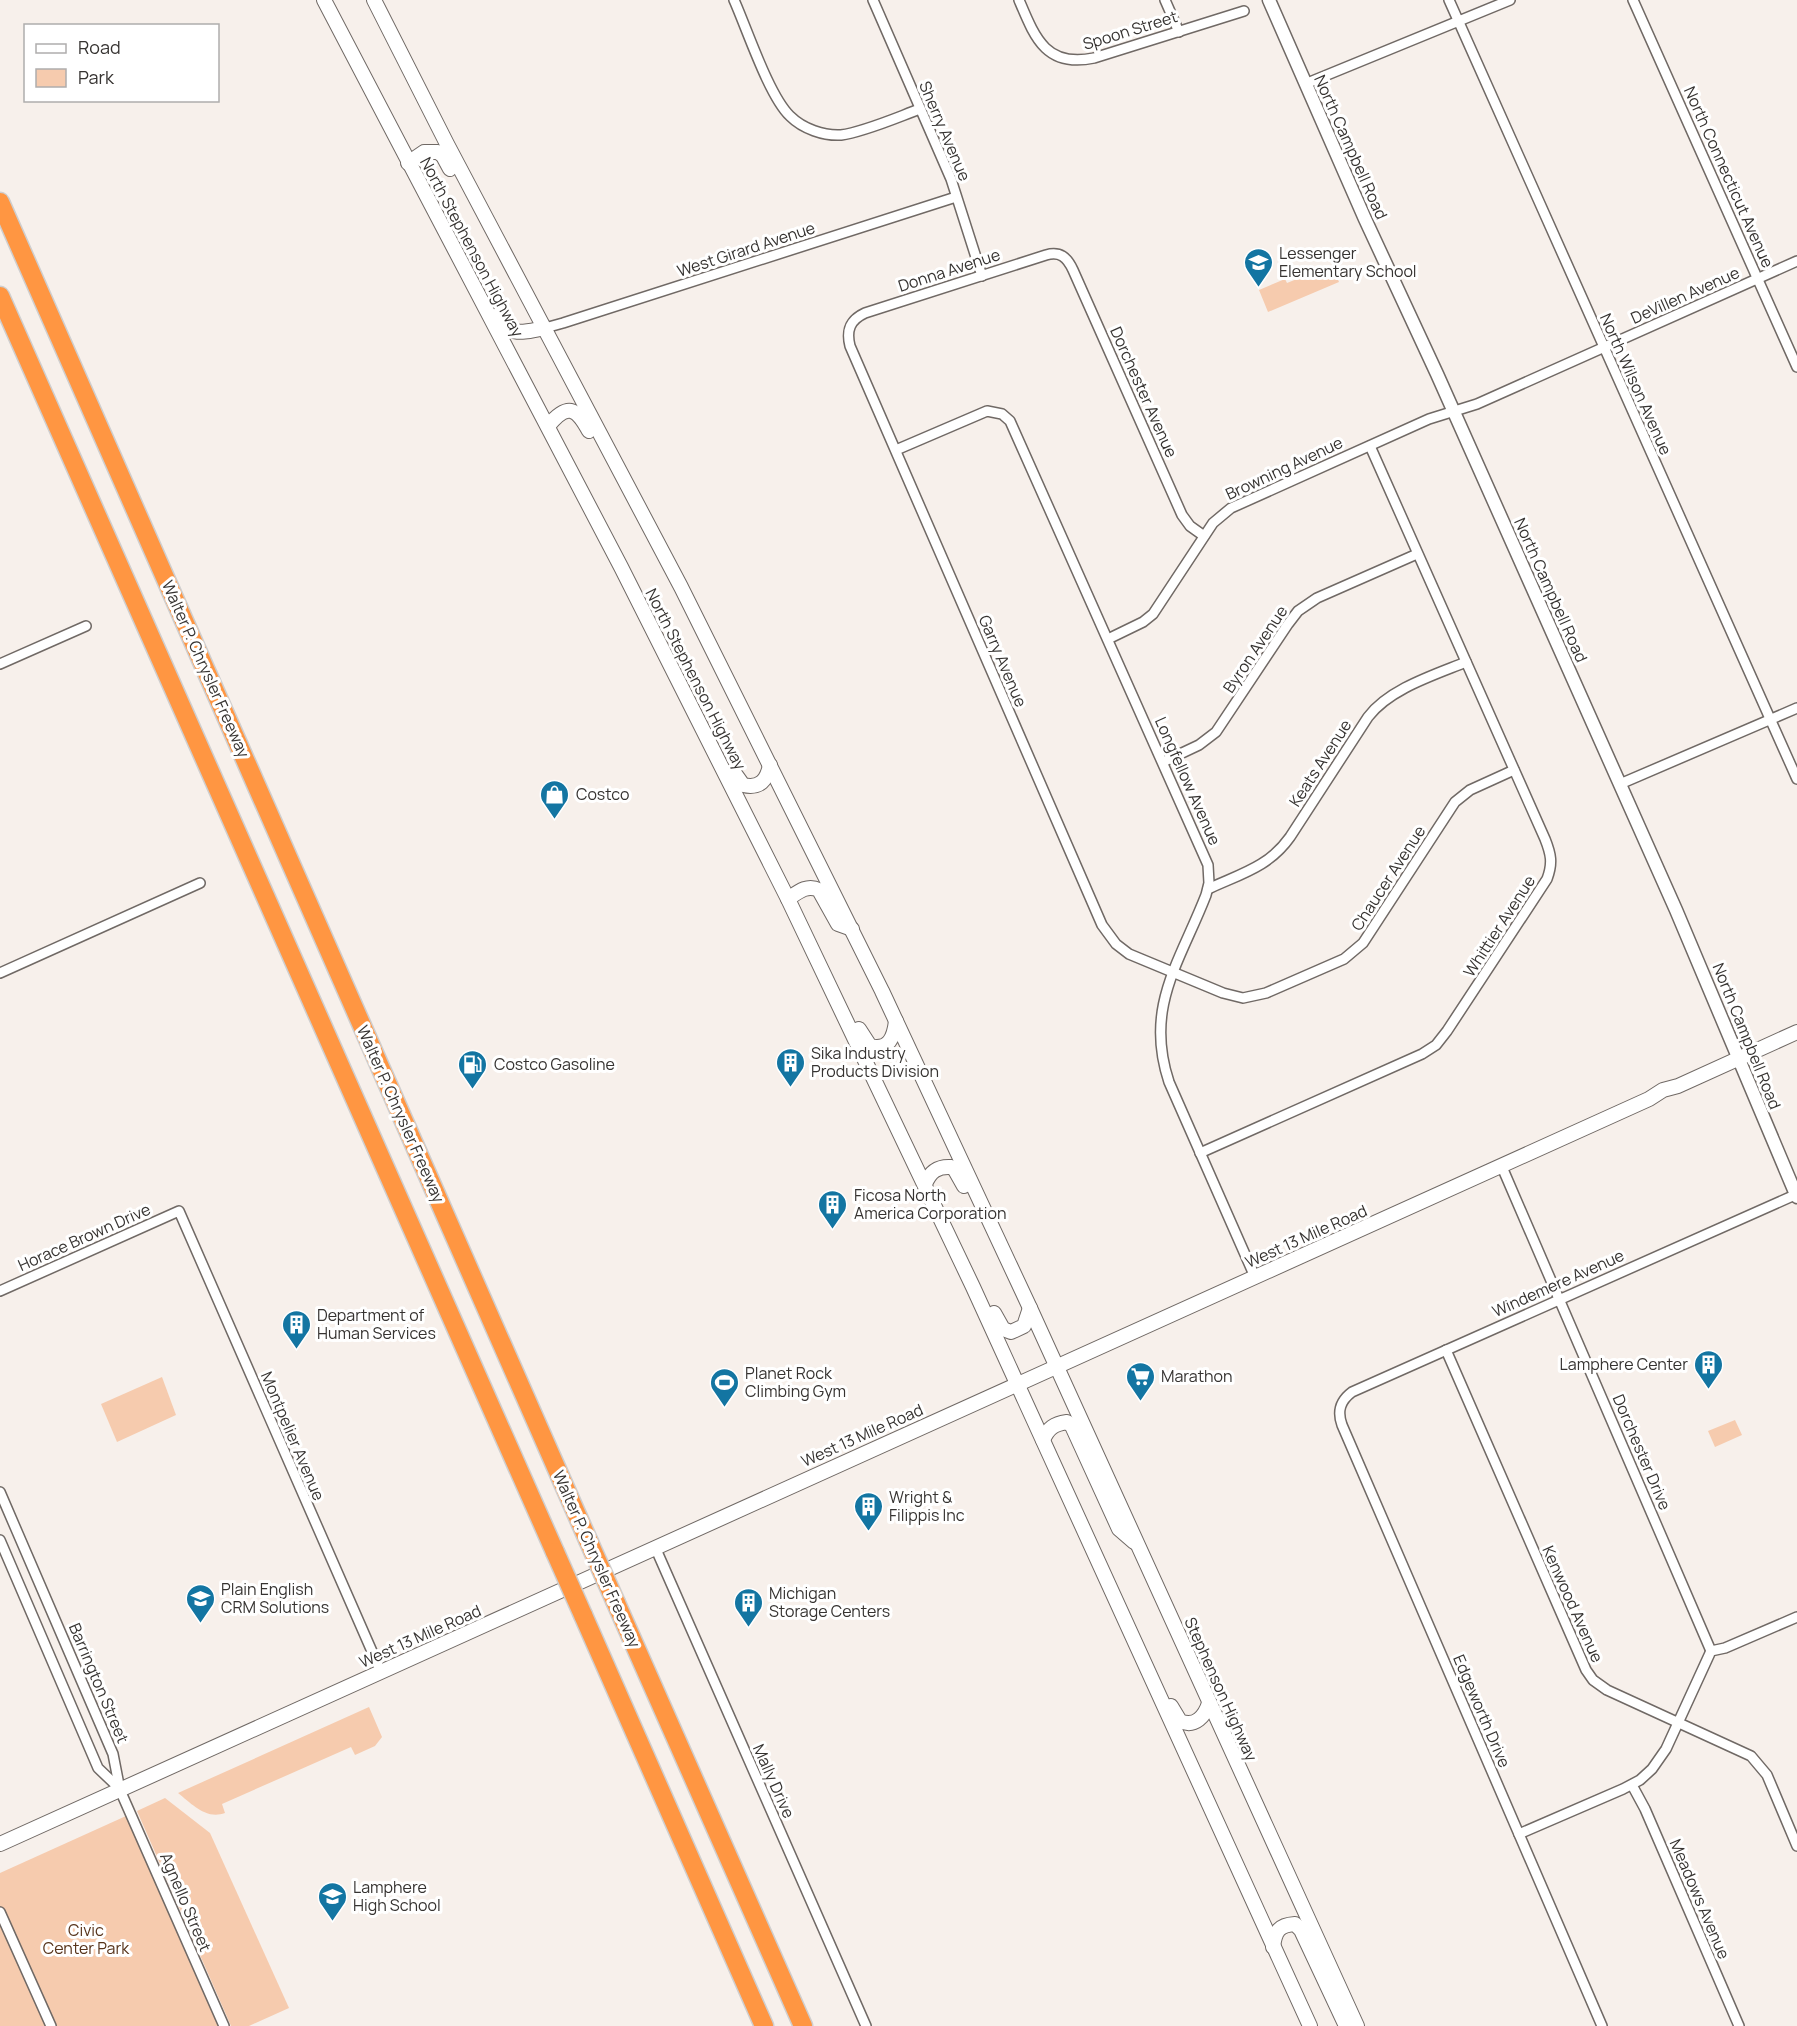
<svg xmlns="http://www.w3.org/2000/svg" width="1797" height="2026" viewBox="0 0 1797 2026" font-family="Manrope,sans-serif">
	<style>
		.green { fill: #f6cbae }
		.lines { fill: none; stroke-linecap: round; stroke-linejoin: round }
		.minor-casing { stroke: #706965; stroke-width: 12 }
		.tertiary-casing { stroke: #706965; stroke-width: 15 }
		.secondary-casing { stroke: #706965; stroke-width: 16 }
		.motorway-casing { stroke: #cfcece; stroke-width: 21 }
		.minor { stroke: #fff; stroke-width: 9 }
		.tertiary { stroke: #fff; stroke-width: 12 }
		.secondary { stroke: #fff; stroke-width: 14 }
		.motorway { stroke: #ff9642; stroke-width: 18 }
		.motorway-bridge-casing { stroke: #cfcece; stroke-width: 21; stroke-linecap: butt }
		.motorway-bridge { stroke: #ff9642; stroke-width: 18 }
		.labels { text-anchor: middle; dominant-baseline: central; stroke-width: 6; stroke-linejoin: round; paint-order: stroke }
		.street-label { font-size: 16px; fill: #363331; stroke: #fff }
		.poi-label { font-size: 16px; fill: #363331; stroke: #fff; text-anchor: start }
		.park-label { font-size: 16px; fill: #57341b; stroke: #fff }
	</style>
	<rect width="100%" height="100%" fill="#f7f0eb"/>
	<g class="green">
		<polygon points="1334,270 1339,282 1268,312 1259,290 1285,279 1287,283 1314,272 1316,277"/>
		<polygon points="162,1377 176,1415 117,1442 101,1404"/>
		<polygon points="1735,1420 1742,1435 1715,1447 1708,1431"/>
		<path d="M369,1707L382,1737L375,1746L355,1755L351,1747L222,1804L225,1813C206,1820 192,1804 178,1793Z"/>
		<polygon points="165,1798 210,1833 289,2008 249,2026 231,2026 137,1811"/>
		<polygon points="126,1816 218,2026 0,2026 0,1873"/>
	</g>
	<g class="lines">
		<defs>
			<g id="minor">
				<path d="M734,0C747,29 769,96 790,116C803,129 824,136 841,135C864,132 898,117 920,109"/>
				<polyline points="873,0 951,179 982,276"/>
				<path d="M1019,0C1035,38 1046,68 1094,58L1244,11"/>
				<polyline points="1165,0 1179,32"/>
				<polyline points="1449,0 1797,779"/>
				<polyline points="1633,0 1797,367"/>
				<polyline points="1305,84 1510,0"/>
				<polyline points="545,328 563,323 956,197"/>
				<path d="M896,450L987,411L1002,414L1010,421L1208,865L1209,883L1206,895C1180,962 1144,1007 1169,1082L1255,1277"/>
				<path d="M1204,536L1190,526L1182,515L1073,270C1067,257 1060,251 1046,255L865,313C850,320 846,330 850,346L1102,925L1116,944L1129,954L1223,993L1243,998L1266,993L1344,959L1363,943L1455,802L1470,790L1514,770"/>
				<polyline points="1108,639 1143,622 1153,614 1213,523 1231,508 1429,419 1477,404 1797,261"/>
				<polyline points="0,664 86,626"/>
				<polyline points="1163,762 1199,745 1216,732 1288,624 1298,611 1317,598 1417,554"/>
				<polyline points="1620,784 1797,708"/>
				<path d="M1208,889C1240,874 1269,867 1290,837L1368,717C1389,689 1434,675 1466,662"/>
				<polyline points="0,973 200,883"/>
				<path d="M1200,1153L1422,1054L1436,1045L1447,1031L1547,879C1553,863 1551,854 1545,839L1370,446"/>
				<polyline points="1502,1167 1711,1651"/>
				<polyline points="0,1291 179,1211 381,1672"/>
				<polyline points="1446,1350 1586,1670 1593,1680 1607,1690 1751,1756 1767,1775 1797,1846"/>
				<polyline points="0,1492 113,1754 120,1790 224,2026"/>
				<polyline points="0,1540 98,1768 119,1788"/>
				<polyline points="655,1547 866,2026"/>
				<polyline points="1632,1785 1645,1809 1739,2026"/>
				<polyline points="1519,1834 1623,1789 1640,1780 1652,1769 1666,1749 1711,1651 1725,1648 1797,1617"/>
				<polyline points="0,1912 51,2026"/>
				<path d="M1602,2026L1342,1425C1337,1411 1340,1401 1352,1392L1797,1194"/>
			</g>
			<polyline id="tertiary" points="1269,0 1365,219 1437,374 1676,910 1797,1197"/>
			<g id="secondary">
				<polyline points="324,0 621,567 788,899 973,1287 1310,2026"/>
				<polyline points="374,0 447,144 681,587 882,991 1030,1308 1357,2026"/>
				<polyline points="408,163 424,152 438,152 443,156 450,169"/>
				<path d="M498,315C510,338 522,332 545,328"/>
				<path d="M548,426C567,403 576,407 589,431"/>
				<path d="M733,771L743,785C760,789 767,780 770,765"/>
				<path d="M788,899C798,892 807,884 819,890L838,924L852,929"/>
				<path d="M859,1029L870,1046C889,1051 894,1037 896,1021"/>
				<path d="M925,1184C930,1172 937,1166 951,1167L955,1170L964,1186"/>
				<polyline points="994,1313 1003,1329 1011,1332 1024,1326 1030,1308"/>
				<path d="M1043,1440C1048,1428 1054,1424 1067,1422L1072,1426L1119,1529L1134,1542"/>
				<path d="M1171,1706L1180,1721C1195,1728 1205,1716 1209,1703"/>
				<polyline points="0,1844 1649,1099 1663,1090 1678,1086 1797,1032"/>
				<path d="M1273,1947C1275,1931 1279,1925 1295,1924L1301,1930L1346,2026"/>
			</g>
			<g id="motorway">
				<polyline points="0,202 588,1540"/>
				<polyline points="0,296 555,1552"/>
				<polyline points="616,1603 803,2026"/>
				<polyline points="583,1615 764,2026"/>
			</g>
		</defs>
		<use href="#minor" class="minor-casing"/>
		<use href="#tertiary" class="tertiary-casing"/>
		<use href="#secondary" class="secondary-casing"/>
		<use href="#motorway" class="motorway-casing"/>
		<use href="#minor" class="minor"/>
		<use href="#tertiary" class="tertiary"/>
		<use href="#secondary" class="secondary"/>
		<use href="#motorway" class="motorway"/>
		<defs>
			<g id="motorway-bridge">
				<polyline points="588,1540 616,1603"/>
				<polyline points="555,1552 583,1615"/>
			</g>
		</defs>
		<use href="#motorway-bridge" class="motorway-bridge-casing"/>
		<use href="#motorway-bridge" class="motorway-bridge"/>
	</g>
	<defs>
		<symbol id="school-pin" viewBox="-11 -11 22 30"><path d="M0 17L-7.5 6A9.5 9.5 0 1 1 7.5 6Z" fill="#1375a2" stroke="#fff"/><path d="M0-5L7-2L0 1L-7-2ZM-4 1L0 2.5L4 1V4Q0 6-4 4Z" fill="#fff"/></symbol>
		<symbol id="shop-pin" viewBox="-11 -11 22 30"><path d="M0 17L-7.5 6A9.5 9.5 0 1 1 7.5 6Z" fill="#1375a2" stroke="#fff"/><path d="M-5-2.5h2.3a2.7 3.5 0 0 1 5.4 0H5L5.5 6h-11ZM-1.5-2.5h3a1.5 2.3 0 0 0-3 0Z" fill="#fff"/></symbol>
		<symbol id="building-pin" viewBox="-11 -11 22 30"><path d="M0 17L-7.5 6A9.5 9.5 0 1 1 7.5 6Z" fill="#1375a2" stroke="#fff"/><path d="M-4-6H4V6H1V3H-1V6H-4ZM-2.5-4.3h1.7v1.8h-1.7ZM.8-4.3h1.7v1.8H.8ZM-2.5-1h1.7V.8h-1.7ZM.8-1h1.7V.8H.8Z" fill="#fff"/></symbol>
		<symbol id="fuel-pin" viewBox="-11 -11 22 30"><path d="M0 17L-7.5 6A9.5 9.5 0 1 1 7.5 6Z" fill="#1375a2" stroke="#fff"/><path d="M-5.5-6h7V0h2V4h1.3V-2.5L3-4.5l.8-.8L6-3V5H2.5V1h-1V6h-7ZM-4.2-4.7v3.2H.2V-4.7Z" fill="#fff"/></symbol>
		<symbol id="supermarket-pin" viewBox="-11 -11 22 30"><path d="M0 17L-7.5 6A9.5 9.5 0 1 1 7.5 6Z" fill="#1375a2" stroke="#fff"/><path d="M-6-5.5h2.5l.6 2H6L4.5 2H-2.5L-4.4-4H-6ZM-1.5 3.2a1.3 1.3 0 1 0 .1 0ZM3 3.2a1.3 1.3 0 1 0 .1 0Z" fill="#fff"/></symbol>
		<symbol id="stadium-pin" viewBox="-11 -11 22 30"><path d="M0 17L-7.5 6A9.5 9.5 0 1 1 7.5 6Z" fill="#1375a2" stroke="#fff"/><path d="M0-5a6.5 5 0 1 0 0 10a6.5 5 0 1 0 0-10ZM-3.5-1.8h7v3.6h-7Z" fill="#fff"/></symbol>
	</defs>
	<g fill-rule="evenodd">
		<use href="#school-pin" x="1242" y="246" width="33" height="45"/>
		<use href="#shop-pin" x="538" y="778" width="33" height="45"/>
		<use href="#building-pin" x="774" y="1046" width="33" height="45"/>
		<use href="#fuel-pin" x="456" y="1048" width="33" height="45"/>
		<use href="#building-pin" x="816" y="1188" width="33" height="45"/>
		<use href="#building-pin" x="280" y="1308" width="33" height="45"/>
		<use href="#building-pin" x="1692" y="1348" width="33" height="45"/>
		<use href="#supermarket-pin" x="1124" y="1360" width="33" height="45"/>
		<use href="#stadium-pin" x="708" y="1366" width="33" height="45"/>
		<use href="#building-pin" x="852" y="1490" width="33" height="45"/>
		<use href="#school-pin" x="184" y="1582" width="33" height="45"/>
		<use href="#building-pin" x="732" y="1586" width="33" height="45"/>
		<use href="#school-pin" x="316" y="1880" width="33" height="45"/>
	</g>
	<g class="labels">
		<g class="street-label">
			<text transform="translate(1130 30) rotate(-17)">Spoon Street</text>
			<text transform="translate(945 131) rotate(67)">Sherry Avenue</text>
			<text transform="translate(1351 147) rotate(66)">North Campbell Road</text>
			<text transform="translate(1729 177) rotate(66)">North Connecticut Avenue</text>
			<text transform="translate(472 247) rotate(62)">North Stephenson Highway</text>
			<text transform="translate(746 249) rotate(-18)">West Girard Avenue</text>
			<text transform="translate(949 270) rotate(-18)">Donna Avenue</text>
			<text transform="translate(1685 295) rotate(-24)">DeVillen Avenue</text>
			<text transform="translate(1636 384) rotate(66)">North Wilson Avenue</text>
			<text transform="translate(1144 392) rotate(66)">Dorchester Avenue</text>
			<text transform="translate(1284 468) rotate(-25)">Browning Avenue</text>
			<text transform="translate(1551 590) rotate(66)">North Campbell Road</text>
			<text transform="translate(1255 649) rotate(-56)">Byron Avenue</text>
			<text transform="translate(1003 661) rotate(67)">Garry Avenue</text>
			<text transform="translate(206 669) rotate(66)">Walter P. Chrysler Freeway</text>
			<text transform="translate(696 679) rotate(63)">North Stephenson Highway</text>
			<text transform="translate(1320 763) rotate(-57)">Keats Avenue</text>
			<text transform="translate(1188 781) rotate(66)">Longfellow Avenue</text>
			<text transform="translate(1388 878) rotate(-57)">Chaucer Avenue</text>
			<text transform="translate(1499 926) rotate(-57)">Whittier Avenue</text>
			<text transform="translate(1747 1036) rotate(68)">North Campbell Road</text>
			<text transform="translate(401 1114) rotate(66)">Walter P. Chrysler Freeway</text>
			<text transform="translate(1306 1236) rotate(-24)">West 13 Mile Road</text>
			<text transform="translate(84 1237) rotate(-24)">Horace Brown Drive</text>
			<text transform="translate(1558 1283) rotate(-24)">Windemere Avenue</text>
			<text transform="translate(862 1435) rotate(-24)">West 13 Mile Road</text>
			<text transform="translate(293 1436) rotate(67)">Montpelier Avenue</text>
			<text transform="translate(1642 1452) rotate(67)">Dorchester Drive</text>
			<text transform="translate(597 1559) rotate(66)">Walter P. Chrysler Freeway</text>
			<text transform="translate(1573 1604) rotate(66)">Kenwood Avenue</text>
			<text transform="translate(420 1636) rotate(-24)">West 13 Mile Road</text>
			<text transform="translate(99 1683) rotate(67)">Barrington Street</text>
			<text transform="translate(1221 1689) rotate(66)">Stephenson Highway</text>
			<text transform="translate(1482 1711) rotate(67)">Edgeworth Drive</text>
			<text transform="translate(774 1781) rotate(66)">Mally Drive</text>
			<text transform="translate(1700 1899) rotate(67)">Meadows Avenue</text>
			<text transform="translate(186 1902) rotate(67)">Agnello Street</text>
		</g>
		<g class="poi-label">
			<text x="1279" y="253">Lessenger<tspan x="1279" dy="18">Elementary School</tspan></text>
			<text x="576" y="794">Costco</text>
			<text x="811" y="1053">Sika Industry<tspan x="811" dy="18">Products Division</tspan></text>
			<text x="494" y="1064">Costco Gasoline</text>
			<text x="854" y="1195">Ficosa North<tspan x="854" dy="18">America Corporation</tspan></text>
			<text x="317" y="1315">Department of<tspan x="317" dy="18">Human Services</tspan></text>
			<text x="1688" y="1364" text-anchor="end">Lamphere Center</text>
			<text x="745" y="1373">Planet Rock<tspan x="745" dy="18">Climbing Gym</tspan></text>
			<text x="1161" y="1376">Marathon</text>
			<text x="889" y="1497">Wright &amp;<tspan x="889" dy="18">Filippis Inc</tspan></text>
			<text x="221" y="1589">Plain English<tspan x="221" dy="18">CRM Solutions</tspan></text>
			<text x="769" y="1593">Michigan<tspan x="769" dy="18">Storage Centers</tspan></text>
			<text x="353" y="1887">Lamphere<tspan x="353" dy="18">High School</tspan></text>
		</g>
		<g class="park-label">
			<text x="86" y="1930">Civic<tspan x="86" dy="18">Center Park</tspan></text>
		</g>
	</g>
	<rect x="24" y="24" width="195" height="78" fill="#ffffff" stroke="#afadad" stroke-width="1.5"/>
	<rect x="36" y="44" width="30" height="9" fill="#ffffff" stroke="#afadad" stroke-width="1.5"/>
	<text x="78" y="54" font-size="18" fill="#363331">Road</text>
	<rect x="36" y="69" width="30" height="18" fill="#f6cbae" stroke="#afadad" stroke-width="1.5"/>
	<text x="78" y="84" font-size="18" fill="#363331">Park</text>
</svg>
